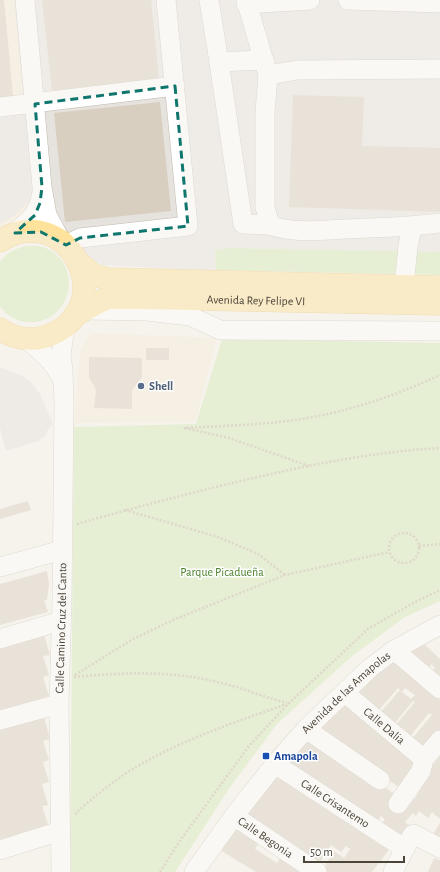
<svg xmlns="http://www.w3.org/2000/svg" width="440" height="872" viewBox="0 0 440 872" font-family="'Alegreya Sans',sans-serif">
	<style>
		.commercial { fill: #f7ead8 }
		.industrial { fill: #e6e2dd }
		.green { fill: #d2eab5 }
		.parking { fill: #e5e3e0 }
		.building { fill: #d8cfc1; fill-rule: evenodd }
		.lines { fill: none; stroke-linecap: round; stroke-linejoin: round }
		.minor-casing { stroke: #c2bbae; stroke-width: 20 }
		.major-casing { stroke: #e6c16a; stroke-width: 23 }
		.path { stroke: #c4b79f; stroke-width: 2.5; stroke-dasharray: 2 2; stroke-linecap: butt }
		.minor { stroke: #fff; stroke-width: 19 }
		.major { stroke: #ffe39c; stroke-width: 22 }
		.marked { fill: none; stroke: #0f766e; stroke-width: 3; stroke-dasharray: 8 5; stroke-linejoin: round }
		.service-dot { fill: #5c6f8a; stroke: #fff; stroke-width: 1.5 }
		.transit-dot { fill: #1a4fb4; stroke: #fff; stroke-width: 1.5 }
		.labels { text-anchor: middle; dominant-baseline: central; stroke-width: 3; stroke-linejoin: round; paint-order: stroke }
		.street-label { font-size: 12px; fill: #4b4439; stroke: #fff }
		.service-label { font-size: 12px; font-weight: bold; fill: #4e5e75; stroke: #fff; text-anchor: start }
		.park-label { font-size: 12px; fill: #4a7f2a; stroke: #fff }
		.transit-label { font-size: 12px; font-weight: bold; fill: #164399; stroke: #fff; text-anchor: start }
	</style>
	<rect width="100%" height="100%" fill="#f6f3ec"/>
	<g class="commercial">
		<polygon points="0,0 24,0 33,197 23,219 0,237"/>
		<polygon points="91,333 217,338 195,422 74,423 80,351"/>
	</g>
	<polygon class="industrial" points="14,0 440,0 440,252 229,248 215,250 216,270 207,271 103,265 88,257 33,197"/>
	<g class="green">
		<path d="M26,246C30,246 34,245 38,246C81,254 78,316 35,322C20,324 9,317 0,307V262C7,252 15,249 26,246Z"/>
		<polygon points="229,248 440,252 440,275 216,270 215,250"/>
		<polygon points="222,339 440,343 440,601 405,617 352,656 277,724 230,787 175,872 70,872 74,427 196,424"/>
	</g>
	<g class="parking">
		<polygon points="25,105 33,197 15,215 0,224 0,107"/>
		<polygon points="0,367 22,376 31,382 40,394 53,424 47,431 46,435 39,441 6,451 0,428"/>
	</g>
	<g class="building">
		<polygon points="0,0 4,0 13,96 0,98"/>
		<polygon points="42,0 151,0 159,80 52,91"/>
		<polygon points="293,95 364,97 362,146 440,148 440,212 289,207"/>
		<polygon points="160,102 171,211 65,222 54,113"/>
		<rect x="146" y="348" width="23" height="12"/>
		<polygon points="89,357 142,358 142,377 132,390 132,409 94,408 96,390 89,377"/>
		<polygon points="28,501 31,510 0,519 0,509"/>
		<polygon points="47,571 49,584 47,600 44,600 48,612 0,625 0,584"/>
		<polygon points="44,635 50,655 43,656 49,675 43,677 49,696 0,711 0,649"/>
		<polygon points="421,641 440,659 440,682 430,673 435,668 432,665 435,661 426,670 408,653"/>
		<path d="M398,657L440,693V733L423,753L410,741L432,715L429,713L407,740L393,728L415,702L413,701L394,724L380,713L400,690L398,688L377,712L352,693ZM405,688L415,695L411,699L402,692Z"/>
		<polygon points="343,701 417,764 402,789 316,732"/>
		<polygon points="44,717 50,739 43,741 49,760 43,762 49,782 42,784 48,805 42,806 49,827 0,842 0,730"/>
		<polygon points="310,736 396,795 409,795 415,799 421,788 417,785 440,756 440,819 432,812 428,818 419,811 416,816 413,813 405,822 411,827 401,841 380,826 385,819 381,816 375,825 286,765"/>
		<polygon points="279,772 392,846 372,872 324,872 322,871 334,851 344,858 350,849 346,846 341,852 331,845 317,867 244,818"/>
		<polygon points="237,823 262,838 255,849 277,863 283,853 312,872 256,872 220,850"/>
		<polygon points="440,823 440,839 433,834"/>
		<polygon points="434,858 440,860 440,872 428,872"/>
	</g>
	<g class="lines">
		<defs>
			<g id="minor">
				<polyline points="25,0 42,187 47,215 61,241"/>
				<polyline points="209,0 219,62"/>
				<path d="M246,0L268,75L265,112V207L270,225C293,234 321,230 346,229C377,228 409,227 440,223"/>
				<polyline points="348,0 440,3"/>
				<polyline points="246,4 310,0"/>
				<polyline points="264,60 219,62 243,224 270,225"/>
				<polyline points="268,75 298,70 440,69"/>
				<polyline points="0,107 175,86"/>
				<path d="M15,233C30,220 39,213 42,192"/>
				<polyline points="66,245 80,238 188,226 166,0"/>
				<polyline points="404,286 408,246 412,227"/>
				<polyline points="84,310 147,311 190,316 220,330 440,331"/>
				<path d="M26,339C41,351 54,362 62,379"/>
				<polyline points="0,567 62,550"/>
				<polyline points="0,639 61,621"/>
				<polyline points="394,650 440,689"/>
				<path id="s1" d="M345,693L424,759"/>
				<polyline points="0,720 59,704"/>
				<polyline points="306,729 380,780"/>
				<path id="s2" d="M275,764L396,843L405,848L413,834L440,848"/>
				<polyline points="398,804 421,771 424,759 440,740"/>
				<path id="s3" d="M234,816L317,872"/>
				<polyline points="0,850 60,831"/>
				<path id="s4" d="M61,872L59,704L62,601L64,405L63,370L61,355L65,327"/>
				<path id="s5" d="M194,872L234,816L275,764L306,729L370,668L394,650L440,625"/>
				<polyline points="393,872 405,848"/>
			</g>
			<g id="major">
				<path d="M0,241C67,198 122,305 50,335C33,342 15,339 0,329"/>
				<polyline points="80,264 94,275 108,279 440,287"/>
				<path id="s6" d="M75,315L101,301L109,298H139L440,304"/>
			</g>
		</defs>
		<use href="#minor" class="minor-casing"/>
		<use href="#major" class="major-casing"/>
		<g class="path">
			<path d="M309,466L229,438L185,428C221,426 258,425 295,420C345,413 395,396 440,375"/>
			<polyline points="125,510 218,537 258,554 285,575"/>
			<path d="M77,524C126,510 175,497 224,485C295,468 367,452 440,448"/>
			<circle cx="404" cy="548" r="15"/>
			<polyline points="419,546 440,544"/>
			<polyline points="75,675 133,639 173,620 285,575 389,552"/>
			<path d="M74,677C126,672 177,670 229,685C248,690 267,698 287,703"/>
			<path d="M75,814C92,798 116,779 136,767C184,739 235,722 287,704"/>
			<polyline points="160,872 179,842 249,746 288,704 368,629 415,602 440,590"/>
		</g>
		<use href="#minor" class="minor"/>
		<use href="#major" class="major"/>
	</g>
	<path d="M0 0H440V872H0ZM175,86L188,226L80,238L66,245L41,232L15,233L35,215L40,203L42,187L35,104Z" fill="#f6f3ec" fill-opacity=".55" fill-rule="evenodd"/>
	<path class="marked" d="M175,86L188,226L80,238L66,245L41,232L15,233L35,215L40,203L42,187L35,104Z"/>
	<circle class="service-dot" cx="141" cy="386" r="4"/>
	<rect class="transit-dot" x="262" y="752" width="8" height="8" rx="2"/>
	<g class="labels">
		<g class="street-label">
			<text stroke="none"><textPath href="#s6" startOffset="185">Avenida Rey Felipe VI</textPath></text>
			<text stroke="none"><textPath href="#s4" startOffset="244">Calle Camino Cruz del Canto</textPath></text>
			<text stroke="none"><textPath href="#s5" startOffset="236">Avenida de las Amapolas</textPath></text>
			<text stroke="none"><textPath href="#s1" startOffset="51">Calle Dalia</textPath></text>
			<text stroke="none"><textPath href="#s2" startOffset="72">Calle Crisantemo</textPath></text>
			<text stroke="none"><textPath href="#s3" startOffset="38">Calle Begonia</textPath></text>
		</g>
		<g class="service-label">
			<text x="149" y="386">Shell</text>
		</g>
		<g class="park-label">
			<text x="222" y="572">Parque Picadueña</text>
		</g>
		<g class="transit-label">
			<text x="274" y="756">Amapola</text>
		</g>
	</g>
	<path d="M304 856v6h100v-6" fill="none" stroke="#4b4439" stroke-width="2"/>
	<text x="310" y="856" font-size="12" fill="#4b4439" stroke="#ffffff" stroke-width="3" paint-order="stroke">50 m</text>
</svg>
